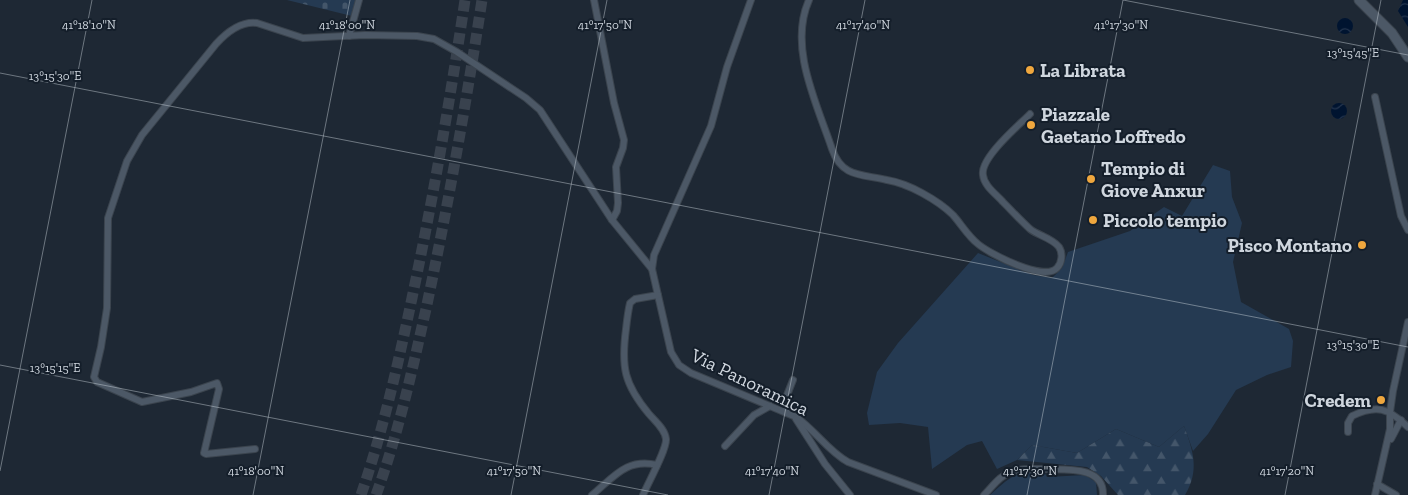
<svg xmlns="http://www.w3.org/2000/svg" width="1408" height="495" viewBox="0 0 1408 495" font-family="'Zilla Slab',serif">
	<style>
		.green { fill: #253a52 }
		.forest { fill: url(#forest-firs) }
		.cemetery { fill: url(#cemetery-stones) }
		.water { fill: url(#water-waves) }
		.lines { fill: none; stroke-linecap: round; stroke-linejoin: round }
		.highway-tunnel { stroke: #39424e; stroke-width: 11; stroke-dasharray: 11 5.5; stroke-linecap: butt }
		.street-casing { stroke: #3b444e; stroke-width: 8 }
		.secondary-casing { stroke: #3b444e; stroke-width: 11 }
		.street { stroke: #4c5866; stroke-width: 6 }
		.secondary { stroke: #4c5866; stroke-width: 9 }
		.ticks { fill: none; stroke: #cfd6de; stroke-width: 1; stroke-opacity: 0.45 }
		.poi-dot { fill: #efa73e; stroke: #141e2a; stroke-width: 2 }
		.labels { text-anchor: middle; dominant-baseline: central; stroke-width: 4; stroke-linejoin: round; paint-order: stroke }
		.poi-label { font-size: 19px; font-weight: bold; fill: #cfd6de; stroke: #141e2a; text-anchor: start }
		.street-label { font-size: 19px; fill: #cfd6de; stroke: #141e2a }
		.ticks-label { font-size: 12px; text-anchor: middle; fill: #cfd6de; stroke: #141e2a; stroke-width: 4; stroke-linejoin: round; paint-order: stroke }
	</style>
	<defs>
		<pattern id="forest-firs" width="22" height="20" patternUnits="userSpaceOnUse" patternTransform="scale(1.25)"><rect width="22" height="20" fill="#253a52"/><path d="M5 1l3.5 6h-7zM16 11l3.5 6h-7z" fill="#44566a"/></pattern>
		<pattern id="cemetery-stones" width="16" height="16" patternUnits="userSpaceOnUse" patternTransform="scale(1.25)"><rect width="16" height="16" fill="#253a52"/><path d="M2 7V4a2 2 0 0 1 4 0v3zM10 15v-3a2 2 0 0 1 4 0v3z" fill="#44566a"/></pattern>
		<pattern id="water-waves" width="16" height="10" patternUnits="userSpaceOnUse" patternTransform="scale(1.25)"><rect width="16" height="10" fill="#001430"/><path d="M0 5q4-4 8 0t8 0" fill="none" stroke="#24354e"/></pattern>
	</defs>
	<rect width="100%" height="100%" fill="#1e2834"/>
	<g class="green">
		<polygon points="1213,165 1230,171 1232,197 1242,223 1233,262 1241,302 1289,329 1293,341 1291,367 1267,375 1236,390 1208,434 1193,451 1184,426 1159,447 1116,429 1077,453 1032,445 1017,460 997,469 982,441 967,445 932,469 928,427 900,423 869,425 867,413 877,372 898,343 978,253 1033,275 1052,278 1062,268 1068,252 1130,231 1164,207 1182,216"/>
		<path d="M1044,472L1047,477L1085,475L1096,482L1097,495H990C1011,476 1014,472 1044,472Z"/>
	</g>
	<path class="forest" d="M1184,426C1193,451 1200,470 1185,495H1118L1101,476L1087,467L1017,460L1032,445L1077,453L1116,429L1159,447Z"/>
	<polygon class="cemetery" points="287,0 362,0 356,17"/>
	<g class="water">
		<polygon points="1403,0 1408,0 1408,27 1398,11"/>
		<circle cx="1345" cy="26" r="8"/>
		<circle cx="1339" cy="111" r="8"/>
	</g>
	<g class="lines">
		<g class="highway-tunnel">
			<path d="M361,495C383,431 398,364 412,298C433,199 450,100 465,0"/>
			<path d="M376,495C398,435 412,371 426,309C448,206 466,104 482,0"/>
		</g>
		<defs>
			<g id="street">
				<polyline points="594,0 614,103 624,140 623,148 616,167 618,203 617,211 612,220"/>
				<path d="M751,0L727,67L711,126L654,255L652,269L671,352L679,365L691,373L796,417C815,430 828,451 848,462L936,495"/>
				<path d="M809,0C788,47 817,104 832,149C842,178 862,174 887,180C899,182 911,187 922,193C933,199 944,206 953,215C961,224 968,236 978,244C990,254 1044,282 1057,268C1062,263 1063,253 1059,247C1052,238 1039,236 1030,229C1021,221 1012,211 1003,202C996,194 984,186 983,175C980,158 1018,126 1030,114"/>
				<polyline points="349,36 359,0"/>
				<polyline points="1375,97 1401,216 1408,230"/>
				<polyline points="786,413 787,395 793,380"/>
				<polyline points="796,419 825,464 850,495"/>
				<path d="M1348,432V423L1352,416C1377,404 1388,408 1408,427"/>
				<polyline points="1391,439 1401,420"/>
				<polyline points="725,446 754,415 770,406"/>
				<path d="M255,449L206,454L204,453L219,389L217,383L191,392L142,402L97,382L94,377L101,347L107,308L108,218L127,161L142,135L216,44C226,33 241,21 257,23L303,38L365,35L417,36L434,39L457,52L526,98L540,110L612,220L652,269"/>
				<polyline points="1377,484 1396,495"/>
				<path d="M592,495C614,477 626,458 657,465"/>
				<path d="M643,495C648,483 667,449 666,439C665,429 655,421 649,414C624,384 621,367 626,329C627,320 628,311 630,303L635,299L658,295"/>
				<path d="M984,495C993,486 1000,475 1013,471C1023,468 1034,469 1044,469C1064,470 1104,465 1103,495"/>
				<polyline points="1375,495 1390,429 1390,412 1393,391 1408,322"/>
			</g>
			<polyline id="secondary" points="1359,0 1392,33 1408,57"/>
		</defs>
		<use href="#street" class="street-casing"/>
		<use href="#secondary" class="secondary-casing"/>
		<use href="#street" class="street"/>
		<use href="#secondary" class="secondary"/>
	</g>
	<path class="ticks" d="M1123,0L1408,55M0,73L1408,347M0,365L668,495M0,471L92,0M253,495L350,0M511,495L607,0M769,495L865,0M1027,495L1123,0M1285,495L1381,0"/>
	<g class="poi-dot">
		<circle cx="1030" cy="70" r="5"/>
		<circle cx="1031" cy="125" r="5"/>
		<circle cx="1091" cy="179" r="5"/>
		<circle cx="1093" cy="220" r="5"/>
		<circle cx="1362" cy="245" r="5"/>
		<circle cx="1381" cy="400" r="5"/>
	</g>
	<g class="labels">
		<g class="poi-label">
			<text x="1040" y="70">La Librata</text>
			<text x="1041" y="114">Piazzale<tspan x="1041" dy="22">Gaetano Loffredo</tspan></text>
			<text x="1101" y="168">Tempio di<tspan x="1101" dy="22">Giove Anxur</tspan></text>
			<text x="1103" y="220">Piccolo tempio</text>
			<text x="1352" y="245" text-anchor="end">Pisco Montano</text>
			<text x="1371" y="400" text-anchor="end">Credem</text>
		</g>
		<g class="street-label">
			<text transform="translate(750 382) rotate(26)">Via Panoramica</text>
		</g>
	</g>
	<g class="ticks-label">
		<text x="89" y="29">41°18'10"N</text>
		<text x="347" y="29">41°18'00"N</text>
		<text x="605" y="29">41°17'50"N</text>
		<text x="863" y="29">41°17'40"N</text>
		<text x="1121" y="29">41°17'30"N</text>
		<text x="1353" y="57">13°15'45"E</text>
		<text x="55" y="80">13°15'30"E</text>
		<text x="1353" y="349">13°15'30"E</text>
		<text x="55" y="372">13°15'15"E</text>
		<text x="256" y="475">41°18'00"N</text>
		<text x="514" y="475">41°17'50"N</text>
		<text x="772" y="475">41°17'40"N</text>
		<text x="1030" y="475">41°17'30"N</text>
		<text x="1287" y="475">41°17'20"N</text>
	</g>
</svg>
